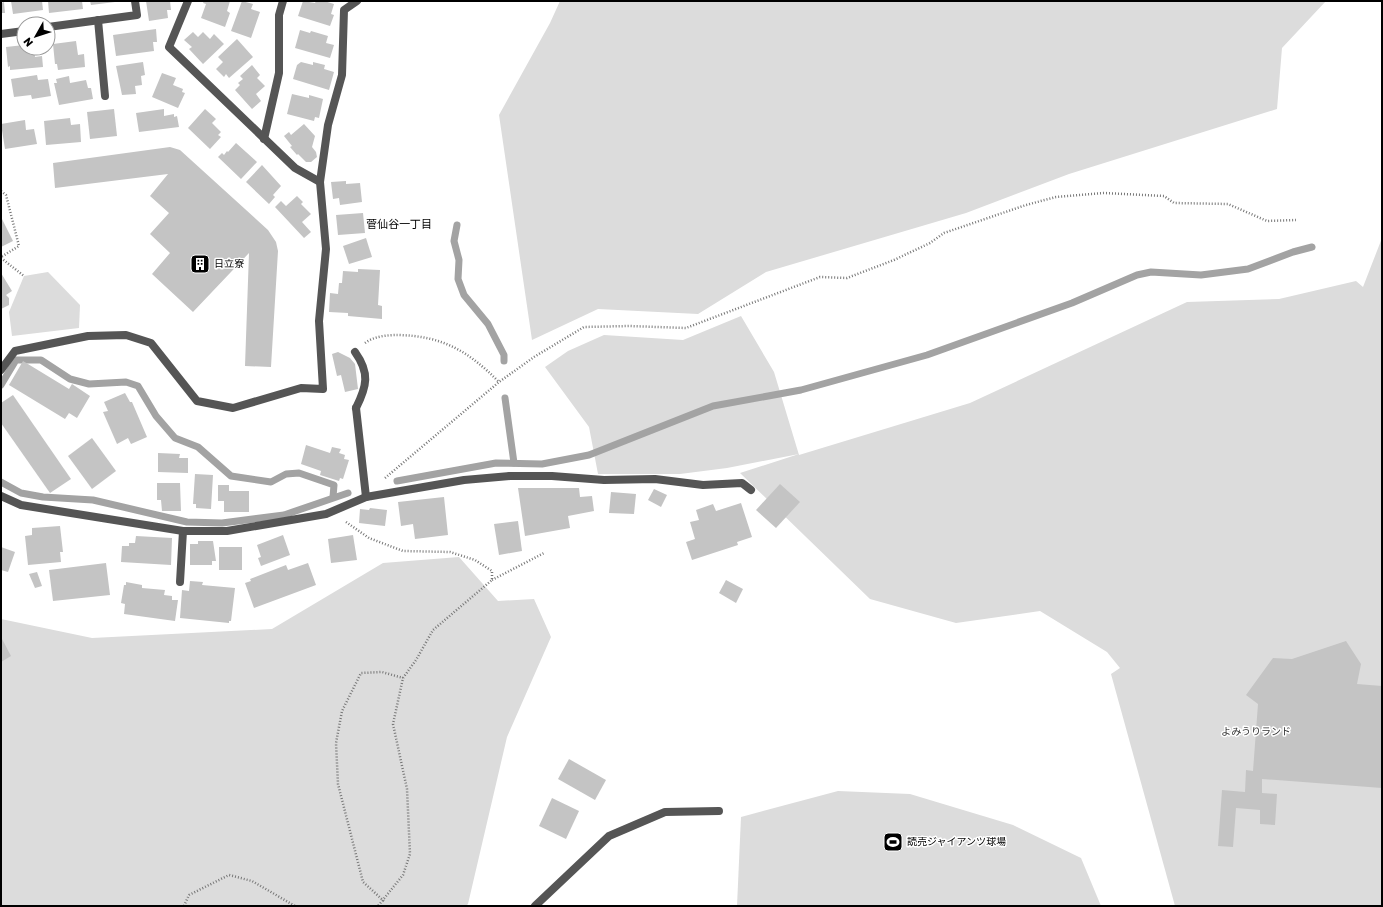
<svg xmlns="http://www.w3.org/2000/svg" width="1383" height="907" viewBox="0 0 1383 907" font-family="Rubik,'Noto Sans JP',sans-serif">
	<style>
		.green { fill: #dcdcdc }
		.lines { fill: none; stroke-linecap: round; stroke-linejoin: round }
		.stream { stroke: #a3a3a3; stroke-width: 7 }
		.building { fill: #c4c4c4 }
		.path { stroke: #777; stroke-width: 2.5; stroke-dasharray: 1 2; stroke-linecap: butt }
		.lane { stroke: #555; stroke-width: 8 }
		.street { stroke: #555; stroke-width: 8 }
		.labels { text-anchor: middle; dominant-baseline: central; stroke-width: 3; stroke-linejoin: round; paint-order: stroke }
		.poi-label { font-size: 10px; fill: #000; stroke: #fff; text-anchor: start }
		.park-label { font-size: 10px; fill: #333; stroke: #fff }
		.neighbourhood-label { font-size: 11px; fill: #000; stroke: #fff }
	</style>
	<rect width="100%" height="100%" fill="#fff"/>
	<g class="green">
		<polygon points="560,1 1326,1 1282,48 1277,109 1069,174 966,213 766,272 698,314 598,309 532,340 499,115 550,23"/>
		<polygon points="1382,238 1382,906 1175,906 1111,674 1120,668 1107,652 1040,611 956,623 870,599 740,473 799,454 727,468 680,474 598,474 589,427 545,367 568,351 604,335 683,340 741,316 774,372 799,455 970,403 1187,302 1279,299 1356,281 1363,287"/>
		<polygon points="48,272 80,305 79,328 12,336 9,312 24,276"/>
		<polygon points="459,557 498,601 534,599 551,637 507,737 468,904 466,906 1,906 1,619 92,638 272,629 383,563"/>
		<polygon points="838,791 910,794 1013,825 1081,858 1101,906 737,906 741,817"/>
	</g>
	<g class="lines">
		<g class="stream">
			<polyline points="457,225 454,241 459,260 458,279 464,295 488,324 504,355 504,361"/>
			<polyline points="1,385 16,360 41,360 70,379 89,384 126,382 138,386 156,416 175,438 198,447 231,476 271,482 286,474 299,473 334,485 333,497"/>
			<polyline points="505,398 514,463"/>
			<polyline points="397,481 496,463 542,464 589,455 713,406 801,390 927,355 1072,303 1137,275 1151,272 1201,275 1248,269 1293,252 1312,247"/>
			<polyline points="1,482 21,493 43,497 93,500 187,522 222,523 284,515 348,493"/>
		</g>
	</g>
	<g class="building">
		<polygon points="11,1 42,1 43,10 13,14"/>
		<polygon points="48,1 82,1 83,9 49,13"/>
		<polygon points="90,1 115,1 115,2 91,5"/>
		<polygon points="146,1 170,1 171,10 167,10 168,18 149,21"/>
		<polygon points="204,1 230,1 227,11 230,13 225,27 201,18 206,4 203,3"/>
		<polygon points="242,1 253,4 251,9 260,12 251,38 231,31"/>
		<polygon points="303,1 315,3 316,1 324,1 334,4 331,14 334,15 330,26 298,16"/>
		<polygon points="4,2 5,13 1,13 1,3"/>
		<polygon points="156,29 157,42 153,42 154,51 116,56 113,35"/>
		<polygon points="300,30 310,33 311,31 328,36 326,43 334,45 330,58 295,48"/>
		<polygon points="193,32 198,37 203,32 210,39 214,34 224,44 203,64 189,49 192,47 184,40"/>
		<polygon points="237,39 253,57 229,78 226,74 224,77 216,69 223,62 218,57"/>
		<polygon points="76,41 78,55 84,54 85,67 58,70 57,64 55,64 53,44"/>
		<polygon points="24,45 24,48 34,48 35,57 42,56 43,67 10,70 10,66 8,67 6,47"/>
		<polygon points="143,62 145,75 141,76 142,85 135,86 136,94 122,95 116,66"/>
		<polygon points="301,62 313,65 313,62 325,65 324,69 334,72 329,90 293,79 297,65"/>
		<polygon points="252,65 260,75 257,78 265,86 256,94 261,101 252,109 235,90 240,85 238,83 243,79 240,76"/>
		<polygon points="162,73 176,78 173,85 183,89 182,92 185,93 178,108 152,97"/>
		<polygon points="37,75 38,80 48,79 51,96 32,99 31,95 14,97 11,79"/>
		<polygon points="69,76 70,83 86,80 88,88 91,88 93,99 59,105 54,83 57,83 56,79"/>
		<polygon points="292,94 309,98 309,95 323,99 319,118 315,117 314,121 287,114"/>
		<polygon points="114,109 117,136 90,139 87,112"/>
		<polygon points="164,109 164,116 174,114 174,117 177,116 179,127 139,132 136,113"/>
		<polygon points="205,109 216,119 212,123 221,132 218,135 221,137 210,149 188,128"/>
		<polygon points="70,118 71,125 80,124 81,142 46,145 44,121"/>
		<polygon points="25,120 26,130 34,129 37,144 5,149 1,124"/>
		<polygon points="304,124 315,136 312,147 316,152 317,157 311,162 306,162 298,154 297,155 290,147 292,146 284,136 289,132 291,135"/>
		<polygon points="236,143 257,162 241,179 218,157 222,153 224,155 227,151 228,152"/>
		<polygon points="170,147 180,150 268,230 276,242 278,251 271,367 245,366 249,253 193,312 152,274 170,253 150,234 169,213 150,196 168,174 55,188 53,163"/>
		<polygon points="262,165 281,186 273,195 275,197 269,204 246,182"/>
		<polygon points="346,181 346,184 360,183 362,202 340,205 339,198 333,199 331,182"/>
		<polygon points="297,196 303,202 301,204 311,214 302,222 311,232 304,238 275,207 281,201 286,206"/>
		<polygon points="363,213 365,233 338,235 336,215"/>
		<polygon points="1,217 13,241 1,247"/>
		<polygon points="366,238 372,257 349,264 343,246"/>
		<polygon points="358,269 380,270 378,305 382,306 382,319 348,316 348,313 329,312 330,293 338,294 339,283 342,283 343,271 358,272"/>
		<polygon points="1,273 12,291 6,295 9,298 9,305 1,309"/>
		<polygon points="338,352 350,358 355,364 358,389 345,392 341,375 337,376 332,354"/>
		<polygon points="23,361 69,389 72,384 90,396 77,418 69,413 65,419 9,385"/>
		<polygon points="125,393 130,402 132,402 147,437 131,444 128,438 117,444 103,412 108,411 104,402"/>
		<polygon points="13,395 71,479 50,493 1,423 1,403"/>
		<polygon points="92,438 116,471 92,489 68,456"/>
		<polygon points="306,445 330,453 332,447 341,449 339,453 345,455 344,459 349,460 343,479 340,478 339,481 320,475 321,471 301,464"/>
		<polygon points="158,453 180,454 179,458 188,458 188,473 158,472"/>
		<polygon points="195,474 213,475 211,509 196,508 196,504 193,504"/>
		<polygon points="157,483 180,483 181,511 162,511 161,500 157,500"/>
		<polygon points="780,484 800,502 776,528 756,510"/>
		<polygon points="218,485 229,485 229,491 249,491 249,512 224,512 224,501 218,501"/>
		<polygon points="518,488 579,488 580,497 592,496 594,511 568,516 570,528 525,536"/>
		<polygon points="654,489 667,495 661,507 648,500"/>
		<polygon points="611,492 636,494 634,514 609,513"/>
		<polygon points="444,497 448,535 415,539 413,524 401,526 398,502"/>
		<polygon points="741,503 752,537 737,542 738,545 692,560 686,542 695,539 690,522 699,520 696,510 713,504 716,511"/>
		<polygon points="370,508 387,510 385,526 359,523 360,509 369,510"/>
		<polygon points="518,521 522,551 499,555 494,524"/>
		<polygon points="60,526 63,552 60,552 61,562 28,565 25,536 32,535 32,528"/>
		<polygon points="283,535 290,555 261,566 258,558 261,557 257,545"/>
		<polygon points="353,535 357,560 331,563 328,539"/>
		<polygon points="136,536 172,538 171,565 121,562 122,546 129,546 129,543 135,543"/>
		<polygon points="198,541 213,541 216,561 212,561 212,565 190,565 190,544 198,544"/>
		<polygon points="1,547 15,552 8,572 1,570"/>
		<rect x="219" y="547" width="23" height="23"/>
		<polygon points="106,563 110,595 53,601 49,570"/>
		<polygon points="308,563 316,585 254,608 245,583 251,581 250,579 286,565 288,570"/>
		<polygon points="37,572 42,586 35,588 29,574"/>
		<polygon points="726,580 743,589 736,603 719,593"/>
		<polygon points="190,581 203,582 202,585 235,588 231,621 229,621 229,623 180,618 182,590 189,591"/>
		<polygon points="126,582 142,585 142,588 165,590 164,595 172,596 172,600 178,600 175,621 124,614 125,604 121,603 124,585 126,585"/>
		<polygon points="1,637 11,656 1,662"/>
		<polygon points="1346,641 1361,664 1357,684 1382,686 1382,788 1262,779 1262,793 1277,794 1275,825 1260,824 1260,810 1236,808 1233,847 1218,846 1222,790 1245,792 1246,770 1253,771 1258,704 1246,695 1273,658 1292,659"/>
		<polygon points="569,759 606,780 595,800 558,779"/>
		<polygon points="552,798 579,811 566,839 539,826"/>
	</g>
	<g class="lines">
		<g class="path">
			<polyline points="1,191 6,195 19,246 1,257"/>
			<polyline points="1,258 24,276"/>
			<path d="M365,343C374,336 388,335 398,335C443,336 468,351 499,382"/>
			<polyline points="385,478 499,382 534,357 584,327 629,326 686,328 820,277 847,278 894,260 930,243 944,233 1026,205 1056,197 1104,193 1164,196 1174,203 1228,204 1267,221 1296,220"/>
			<polyline points="346,522 369,538 403,551 450,552 475,560 492,571 492,580 433,630 416,660 403,678 393,724 407,789 410,854 403,875 378,906"/>
			<polyline points="492,580 544,553"/>
			<polyline points="384,901 363,882 338,784 336,743 342,711 361,673 382,672 403,678"/>
			<polyline points="184,906 189,895 229,875 252,881 295,906"/>
		</g>
		<g class="lane">
			<polyline points="98,20 105,96"/>
			<path d="M355,352C370,373 367,386 356,408"/>
			<polyline points="510,476 552,476 604,480 655,479 703,485 742,483 751,490"/>
			<polyline points="180,582 183,531"/>
			<polyline points="535,906 609,836 665,812 719,811"/>
		</g>
		<g class="street">
			<polyline points="48,27 137,15 135,1"/>
			<polyline points="1,34 24,31"/>
			<polyline points="264,139 279,73 279,15 283,1"/>
			<polyline points="320,182 328,125 342,75 344,10 357,1"/>
			<polyline points="1,370 15,351 88,336 126,335 151,343 197,401 233,408 301,388 323,389 319,321 326,249 320,182 295,168 169,47 188,1"/>
			<polyline points="356,408 366,497"/>
			<polyline points="1,496 21,505 183,531 227,531 326,514 366,497 464,480 510,476"/>
		</g>
	</g>
	<defs>
		<symbol id="building-square" viewBox="-11 -11 22 22"><rect x="-9" y="-9" width="18" height="18" rx="4" fill="#000" stroke="#fff"/><path d="M-4-6H4V6H1V3H-1V6H-4ZM-2.5-4.3h1.7v1.8h-1.7ZM.8-4.3h1.7v1.8H.8ZM-2.5-1h1.7V.8h-1.7ZM.8-1h1.7V.8H.8Z" fill="#fff"/></symbol>
		<symbol id="stadium-square" viewBox="-11 -11 22 22"><rect x="-9" y="-9" width="18" height="18" rx="4" fill="#000" stroke="#fff"/><path d="M0-5a6.5 5 0 1 0 0 10a6.5 5 0 1 0 0-10ZM-3.5-1.8h7v3.6h-7Z" fill="#fff"/></symbol>
	</defs>
	<g fill-rule="evenodd">
		<use href="#building-square" x="189" y="253" width="22" height="22"/>
		<use href="#stadium-square" x="882" y="831" width="22" height="22"/>
	</g>
	<g class="labels">
		<g class="poi-label">
			<text x="214" y="264">日立寮</text>
			<text x="907" y="842">読売ジャイアンツ球場</text>
		</g>
		<g class="park-label">
			<text x="1256" y="732">よみうりランド</text>
		</g>
		<g class="neighbourhood-label">
			<text x="399" y="224">菅仙谷一丁目</text>
		</g>
	</g>
	<rect width="1383" height="907" fill="none" stroke="#000000" stroke-width="4"/>
	<g transform="translate(36 36) rotate(231)"><circle r="19" fill="#ffffff" stroke="#999999"/>
	<path d="M0-3L7 15L0 10L-7 15Z" fill="#000000"/>
	<text y="-6" font-size="11" font-weight="bold" text-anchor="middle" fill="#000000">N</text>
	</g>
</svg>
